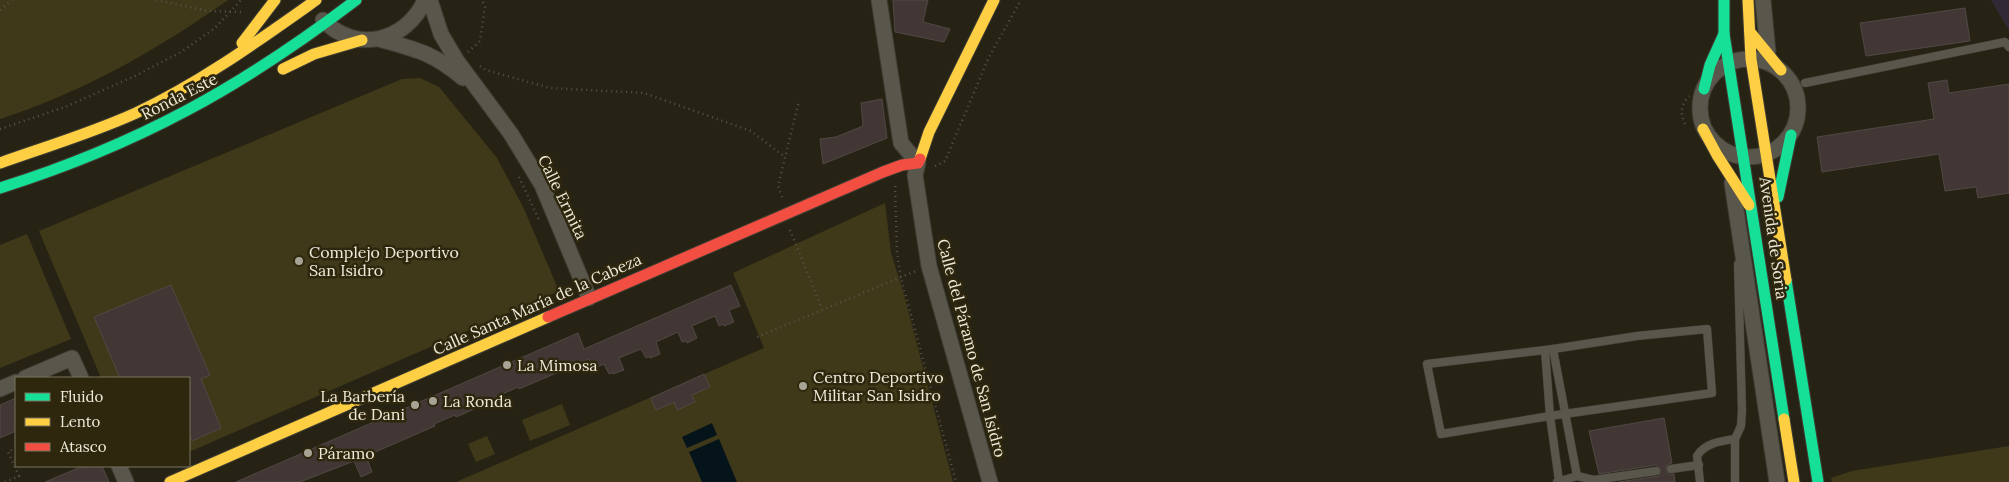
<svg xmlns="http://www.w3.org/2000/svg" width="2009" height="482" viewBox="0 0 2009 482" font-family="Lora,serif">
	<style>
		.industrial { fill: #312a36 }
		.green { fill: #403919 }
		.water { fill: #04141a }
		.building { fill: #423735; stroke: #504844 }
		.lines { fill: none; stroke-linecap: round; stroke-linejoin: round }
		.lane-casing { stroke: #3f3d32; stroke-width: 9 }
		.street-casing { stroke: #3f3d32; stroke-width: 17 }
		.fast-casing { stroke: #3f3d32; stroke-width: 13 }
		.slow-casing { stroke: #3f3d32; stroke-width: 13 }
		.jam-casing { stroke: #3f3d32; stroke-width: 13 }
		.path { stroke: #56534a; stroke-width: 2.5; stroke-dasharray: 1 4; stroke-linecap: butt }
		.lane { stroke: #59564c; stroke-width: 8 }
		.street { stroke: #59564c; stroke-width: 15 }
		.fast { stroke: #16e098; stroke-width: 11 }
		.slow { stroke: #ffcf43; stroke-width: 11 }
		.jam { stroke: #f24e42; stroke-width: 11 }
		.poi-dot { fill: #a8a495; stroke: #2e270d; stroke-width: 2 }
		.labels { text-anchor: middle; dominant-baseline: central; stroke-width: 5; stroke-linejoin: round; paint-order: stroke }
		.street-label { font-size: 16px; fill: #eeeada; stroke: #2e270d }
		.poi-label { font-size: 16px; fill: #eeeada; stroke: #2e270d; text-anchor: start }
	</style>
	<rect width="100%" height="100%" fill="#262315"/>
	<polygon class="industrial" points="1991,0 2009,0 2009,30"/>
	<g class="green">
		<path d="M0,0H228C157,50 83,92 0,119Z"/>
		<polygon points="420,78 439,87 497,158 524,209 559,291 189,452 189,378 101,378 39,231 402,79"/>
		<polygon points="885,203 891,253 903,291 953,482 456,482 764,348 733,273"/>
		<polygon points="27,234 71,339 0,368 0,245"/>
		<polygon points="562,404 570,425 530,441 522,420"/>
		<polygon points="487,436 495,454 476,462 468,444"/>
		<polygon points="2009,446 2009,482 1832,482 1831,478 1852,471"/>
	</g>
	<g class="water">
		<polygon points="712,423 717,435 687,448 682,437"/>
		<polygon points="719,439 737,482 702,482 689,452"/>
	</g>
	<g class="building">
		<polygon points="893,0 928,0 923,22 950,29 944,42 895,32"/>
		<polygon points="1965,8 1970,41 1866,56 1860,23"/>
		<polygon points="1947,80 1949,93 2009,84 2009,193 1978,198 1976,187 1945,191 1939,154 1822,172 1817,137 1934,119 1928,83"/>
		<polygon points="882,99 887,138 823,164 820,139 836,137 863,126 861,103"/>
		<polygon points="171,285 210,375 201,379 221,428 192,441 189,433 189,378 120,378 94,317"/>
		<polygon points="731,285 740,306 729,310 734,322 724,326 723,324 719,326 715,316 692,326 697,338 687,343 686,341 682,342 678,332 656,342 660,354 650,358 650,356 646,358 641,349 619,358 624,370 613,374 613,372 609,374 604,364 593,369 589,359 519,389 518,387 496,397 497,399 456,417 455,415 434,424 435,426 366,456 372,472 361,477 354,461 300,482 236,482 578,333 584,349"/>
		<polygon points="704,374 710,387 692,395 695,402 677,410 674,402 656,410 651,398"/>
		<polygon points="16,398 16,431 0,438 0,405"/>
		<polygon points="1664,418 1672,463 1667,465 1666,470 1668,474 1674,474 1675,482 1619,482 1659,476 1661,470 1656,465 1599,474 1589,431"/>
		<polygon points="83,466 102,466 109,482 45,482"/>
	</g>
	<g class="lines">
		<defs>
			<g id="lane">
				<polyline points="1805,83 2005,42 2009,47"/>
				<polyline points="1553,349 1577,476 1557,482"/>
				<polyline points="1545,350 1550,416 1712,393 1707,329 1637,336 1553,349 1427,364 1441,434 1550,416 1559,481"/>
				<polyline points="1671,469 1699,465"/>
				<polyline points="1577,476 1594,480 1656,471"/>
				<path d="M1700,482L1697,456C1705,443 1721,441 1735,439"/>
				<polyline points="1735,482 1735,439 1741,426 1742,410 1738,264"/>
			</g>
			<g id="street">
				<polyline points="430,0 441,34 457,61 511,134 542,185 589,298"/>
				<polyline points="879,0 901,143 918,163 915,175 929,266 990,482"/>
				<polyline points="1763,0 1768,52"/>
				<path d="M323,20C356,54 406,42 425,0"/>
				<path d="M382,40C418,50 433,53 463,78"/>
				<circle cx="1749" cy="108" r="49"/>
				<polyline points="1732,183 1777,482"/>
				<polyline points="25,378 72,358 81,378"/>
				<polyline points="0,389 16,382"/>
				<polyline points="119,466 126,482"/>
			</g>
			<g id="fast">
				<polyline points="1724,0 1724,34 1784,419"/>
				<polyline points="1704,89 1710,65 1724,34"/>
				<path d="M0,188C137,145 242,87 356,0"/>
				<polyline points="1778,197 1791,135"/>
				<polyline points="1786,280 1818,482"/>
			</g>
			<g id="slow">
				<polyline points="1748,0 1751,59 1786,280"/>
				<polyline points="1750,32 1781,70"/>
				<polyline points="242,43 275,0"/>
				<polyline points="283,69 314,54 362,40"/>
				<polyline points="1703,129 1717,155 1749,205"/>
				<polyline points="920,159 929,132 994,0"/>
				<path d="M0,163C45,147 92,133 136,113C200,83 258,41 316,0"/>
				<polyline points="1784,419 1794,482"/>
				<polyline points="170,482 548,317"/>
			</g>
			<polyline id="jam" points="548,317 883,172 902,165 918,163 920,159"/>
		</defs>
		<use href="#lane" class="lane-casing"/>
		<use href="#street" class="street-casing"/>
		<use href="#fast" class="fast-casing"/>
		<use href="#slow" class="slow-casing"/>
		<use href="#jam" class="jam-casing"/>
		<g class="path">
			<polyline points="156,0 208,11 241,12"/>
			<polyline points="0,10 12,0"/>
			<polyline points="468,52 480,41 485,7 482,0"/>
			<polyline points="480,66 486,70 550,88 644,93 751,131 785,157"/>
			<path d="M1685,124C1680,112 1680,107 1689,96"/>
			<polyline points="0,129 65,107 135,76 181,52 215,28 241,0"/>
			<polyline points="935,166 945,161 989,57 1021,0"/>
			<polyline points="519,177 540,222"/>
			<polyline points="895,186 897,253 901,278 956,482"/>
			<polyline points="782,197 778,186 799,101"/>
			<polyline points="790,230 822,309"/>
			<polyline points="757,337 916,271"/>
			<polyline points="5,482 19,476 8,452 16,448"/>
		</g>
		<use href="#lane" class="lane"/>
		<use href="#street" class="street"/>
		<use href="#fast" class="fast"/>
		<use href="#slow" class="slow"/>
		<use href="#jam" class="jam"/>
	</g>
	<g class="poi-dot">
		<circle cx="299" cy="261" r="5"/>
		<circle cx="507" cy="365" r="5"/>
		<circle cx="803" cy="386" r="5"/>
		<circle cx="433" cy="401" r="5"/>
		<circle cx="415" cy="405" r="5"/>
		<circle cx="308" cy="453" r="5"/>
	</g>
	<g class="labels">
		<g class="street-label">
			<text transform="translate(179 96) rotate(-27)">Ronda Este</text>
			<text transform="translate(563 197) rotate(64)">Calle Ermita</text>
			<text transform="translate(1774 238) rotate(82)">Avenida de Soria</text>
			<text transform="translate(537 304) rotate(-24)">Calle Santa María de la Cabeza</text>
			<text transform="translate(972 348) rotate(75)">Calle del Páramo de San Isidro</text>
		</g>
		<g class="poi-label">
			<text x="309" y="252">Complejo Deportivo<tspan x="309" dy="18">San Isidro</tspan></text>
			<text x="517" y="365">La Mimosa</text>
			<text x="813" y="377">Centro Deportivo<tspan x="813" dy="18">Militar San Isidro</tspan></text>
			<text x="405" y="396" text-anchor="end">La Barbería<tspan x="405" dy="18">de Dani</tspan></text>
			<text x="443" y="401">La Ronda</text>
			<text x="318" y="453">Páramo</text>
		</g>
	</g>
	<rect x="15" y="377" width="175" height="90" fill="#2e270d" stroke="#7b755f"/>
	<rect x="25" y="393" width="25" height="8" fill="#16e098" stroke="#7b755f"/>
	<text x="60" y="402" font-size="15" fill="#eeeada">Fluido</text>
	<rect x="25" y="418" width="25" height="8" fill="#ffcf43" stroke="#7b755f"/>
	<text x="60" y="427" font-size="15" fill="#eeeada">Lento</text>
	<rect x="25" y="443" width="25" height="8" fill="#f24e42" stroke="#7b755f"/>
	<text x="60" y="452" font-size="15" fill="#eeeada">Atasco</text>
</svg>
